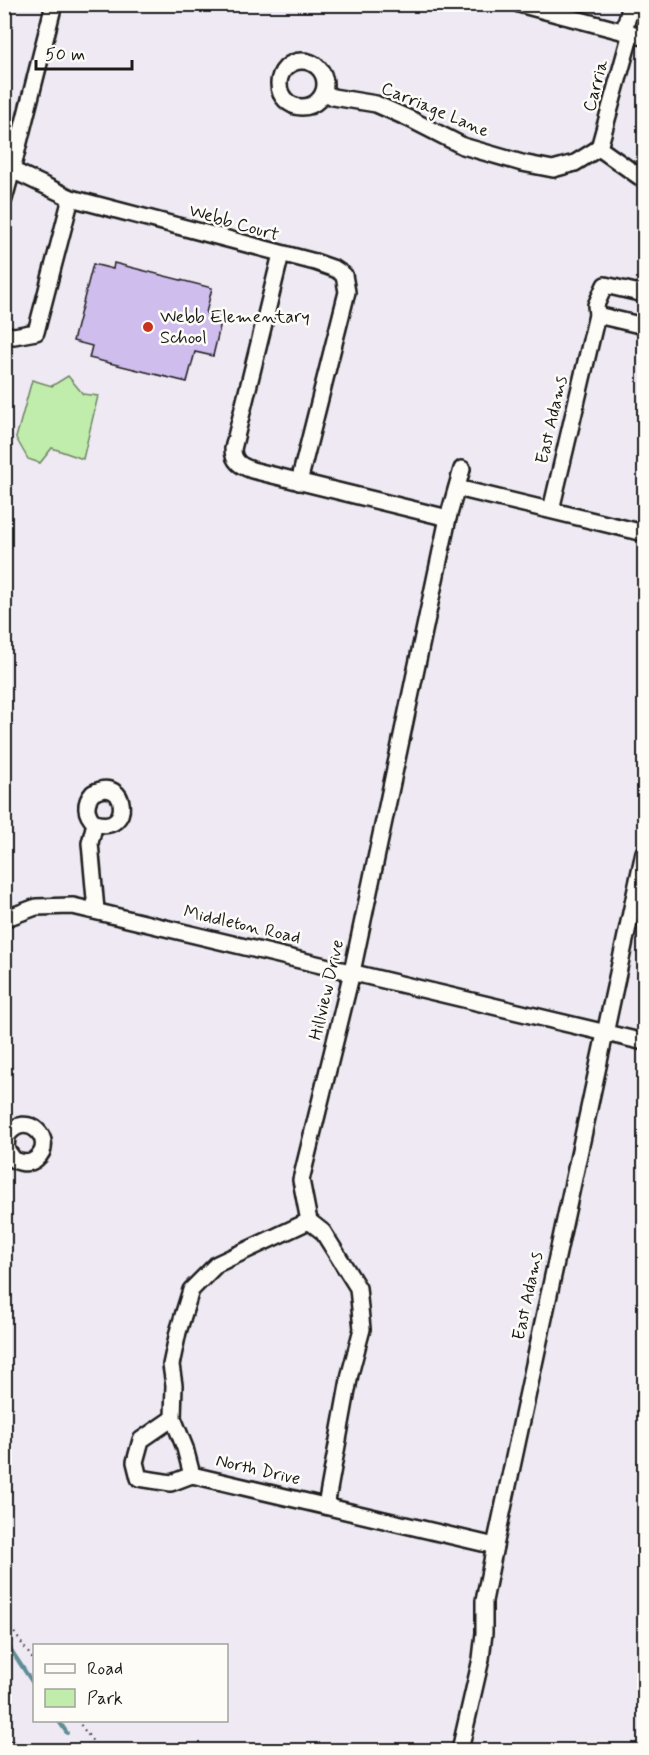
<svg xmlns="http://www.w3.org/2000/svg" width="649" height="1755" viewBox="0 0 649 1755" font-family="Mynerve,sans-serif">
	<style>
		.green { fill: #c0edab; stroke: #6e8464; stroke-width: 1.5 }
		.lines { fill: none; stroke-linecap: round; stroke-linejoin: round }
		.stream { stroke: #5e8d96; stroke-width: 4 }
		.building { fill: #cfbdee; stroke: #1c1c1c; stroke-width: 1.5 }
		.minor-casing { stroke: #1c1c1c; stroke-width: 20 }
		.path { stroke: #1c1c1c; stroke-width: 2; stroke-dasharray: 1.5 4.5; stroke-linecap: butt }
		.minor { stroke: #fdfcf7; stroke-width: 15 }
		.poi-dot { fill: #c8321e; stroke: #fdfcf7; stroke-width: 2 }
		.labels { text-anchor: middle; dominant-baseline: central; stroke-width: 5; stroke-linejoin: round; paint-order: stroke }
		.street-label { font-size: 18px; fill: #1c1c1c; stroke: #fdfcf7 }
		.poi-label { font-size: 18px; fill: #1c1c1c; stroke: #fdfcf7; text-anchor: start }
	</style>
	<rect width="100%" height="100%" fill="#efe9f4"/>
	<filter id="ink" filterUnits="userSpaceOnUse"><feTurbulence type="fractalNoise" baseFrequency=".0167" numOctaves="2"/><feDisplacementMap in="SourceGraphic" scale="12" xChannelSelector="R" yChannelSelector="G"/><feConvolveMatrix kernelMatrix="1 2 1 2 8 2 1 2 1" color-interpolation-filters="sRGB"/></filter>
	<g filter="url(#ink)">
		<polygon class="green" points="68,376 83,394 98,396 83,459 52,448 40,463 28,459 16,438 32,380 52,386"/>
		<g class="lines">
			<g class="stream">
				<polyline points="4,1639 34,1685"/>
				<polyline points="58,1720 67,1733"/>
			</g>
		</g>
		<polygon class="building" points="114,263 212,288 206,313 222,318 213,356 195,352 187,382 89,358 92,346 73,341 93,264 113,269"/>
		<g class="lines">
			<defs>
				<g id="minor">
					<polyline points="519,4 644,37"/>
					<polyline points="624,31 631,4"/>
					<circle cx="302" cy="84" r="23"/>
					<polyline points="324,92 333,97 376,104 410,119 463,146 522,163 553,169 575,163 599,148"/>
					<polyline points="599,148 631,33"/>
					<polyline points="599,148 644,180"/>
					<polyline points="12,170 54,4"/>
					<polyline points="4,199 12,170 71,198 315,262 335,269 344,275 347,292 299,482"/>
					<path d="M281,254L233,449C233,462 241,466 252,470L448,518"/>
					<polyline points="597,315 644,326"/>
					<polyline points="4,334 14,336 36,332 71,198"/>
					<polyline points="457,488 644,533"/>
					<polyline points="551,510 597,315 596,305 605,285 644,294"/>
					<path d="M95,823C133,835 128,774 93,793C84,803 85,814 95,823L90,843L96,910"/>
					<polyline points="4,919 36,907 73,906 644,1042"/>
					<path d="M4,1133L7,1136L6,1149L14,1160C21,1163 29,1165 36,1159C58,1141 26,1108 7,1136"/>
					<polyline points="173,1418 141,1440 135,1462 139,1478 171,1483 192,1475"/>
					<polyline points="192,1475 185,1448 173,1418 174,1385 171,1365 178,1332 191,1290 217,1264 309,1221"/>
					<polyline points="192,1475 495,1546"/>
					<polyline points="326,1506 350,1374 362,1329 358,1288 323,1232 309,1221 301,1180 352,972 448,518 462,469"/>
					<polyline points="4,1749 10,1750"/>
					<polyline points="460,1750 481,1659 484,1633 484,1601 495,1546 644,852"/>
				</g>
			</defs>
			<use href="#minor" class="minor-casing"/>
			<g class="path">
				<polyline points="4,1618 34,1661"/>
				<polyline points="77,1720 97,1747 102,1750"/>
			</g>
			<use href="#minor" class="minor"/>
		</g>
	</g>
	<circle class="poi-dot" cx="148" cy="327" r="6"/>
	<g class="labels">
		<g class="street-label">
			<text transform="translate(596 86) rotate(-75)">Carria</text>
			<text transform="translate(435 110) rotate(23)">Carriage Lane</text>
			<text transform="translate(234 223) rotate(16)">Webb Court</text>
			<text transform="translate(552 420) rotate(-77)">East Adams</text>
			<text transform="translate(242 925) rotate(13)">Middleton Road</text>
			<text transform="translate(327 990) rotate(-77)">Hillview Drive</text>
			<text transform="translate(528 1296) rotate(-78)">East Adams</text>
			<text transform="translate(258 1470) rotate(13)">North Drive</text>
		</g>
		<g class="poi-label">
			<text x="160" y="317">Webb Elementary<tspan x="160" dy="21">School</tspan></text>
		</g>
	</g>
	<rect width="649" height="1755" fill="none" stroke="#fdfcf7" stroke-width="24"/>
	<rect x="12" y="12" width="625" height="1731" fill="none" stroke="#1c1c1c" stroke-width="2" filter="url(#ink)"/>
	<rect x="33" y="1644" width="195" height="78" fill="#fdfcf7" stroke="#a3a29f" stroke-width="1.5"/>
	<rect x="45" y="1664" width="30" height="9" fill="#fdfcf7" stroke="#a3a29f" stroke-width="1.5"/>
	<text x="87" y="1674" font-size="18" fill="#1c1c1c">Road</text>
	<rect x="45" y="1689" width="30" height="18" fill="#c0edab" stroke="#a3a29f" stroke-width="1.5"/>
	<text x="87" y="1704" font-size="18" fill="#1c1c1c">Park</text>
	<path d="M36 60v9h96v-9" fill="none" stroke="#1c1c1c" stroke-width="3"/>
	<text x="45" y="60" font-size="18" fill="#1c1c1c" stroke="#fdfcf7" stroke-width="4.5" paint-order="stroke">50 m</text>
</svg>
